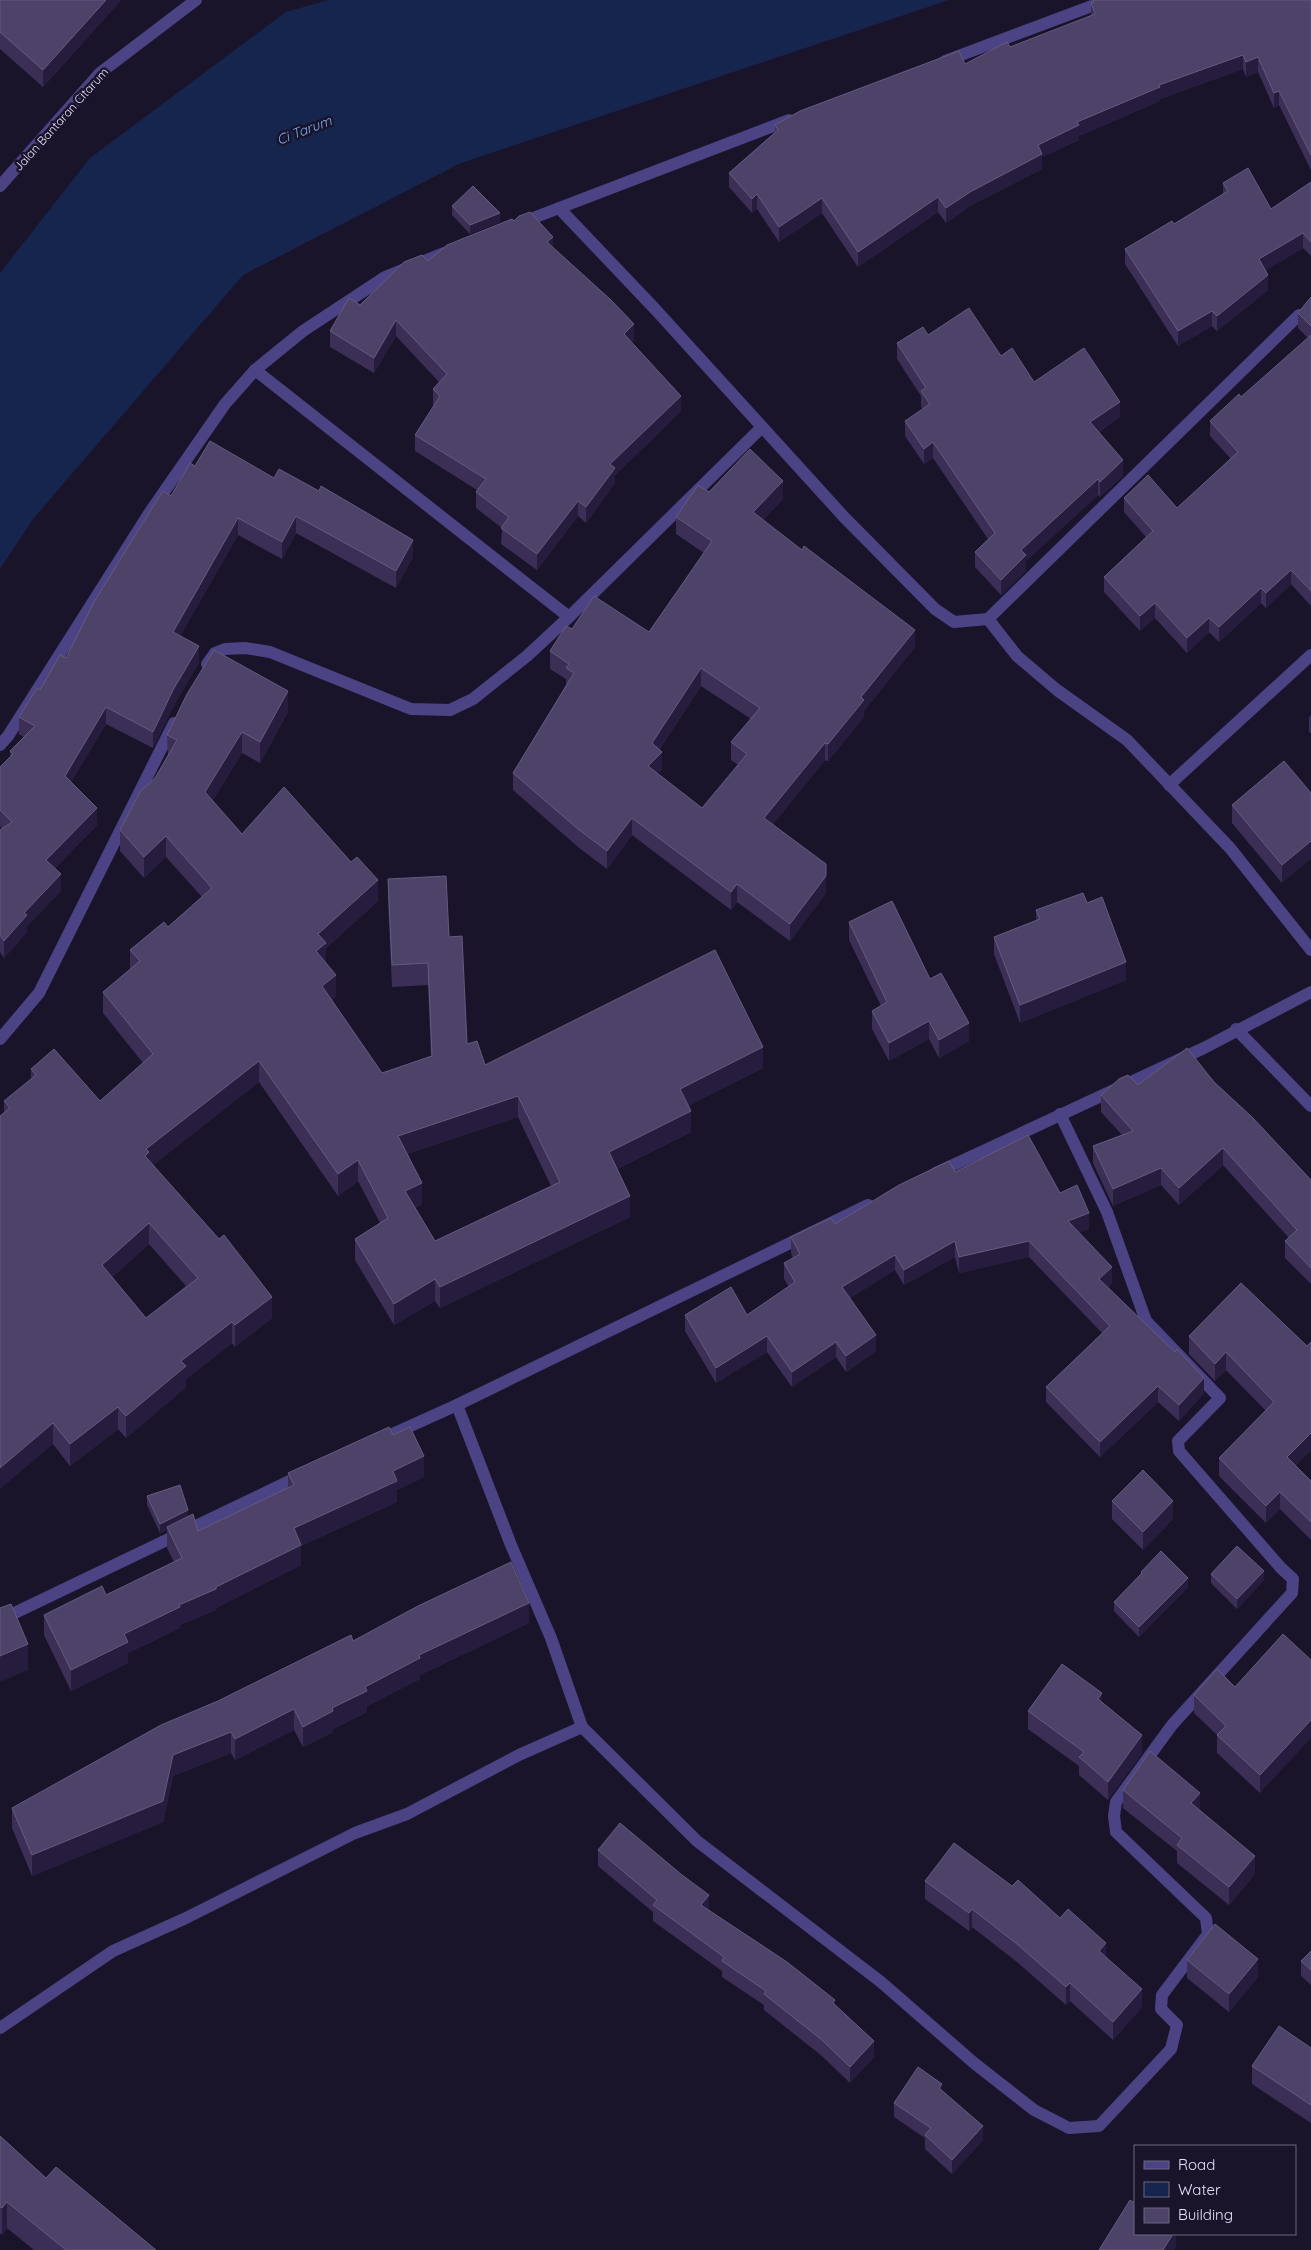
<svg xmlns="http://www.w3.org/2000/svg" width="1311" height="2250" viewBox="0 0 1311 2250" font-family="Quicksand,sans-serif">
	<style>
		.water { fill: #15254e }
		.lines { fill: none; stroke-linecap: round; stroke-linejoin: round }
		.minor { stroke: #4c4385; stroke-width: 12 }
		.wall { fill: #3b2f56; fill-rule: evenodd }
		.shaded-wall { fill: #261c3e }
		.building { fill: #4d4268; stroke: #655b7f; fill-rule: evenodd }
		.labels { text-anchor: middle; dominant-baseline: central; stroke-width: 5; stroke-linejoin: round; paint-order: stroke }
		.street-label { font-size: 12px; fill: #e6e0fc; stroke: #1a142b }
		.water-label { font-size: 14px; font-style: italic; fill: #78aef3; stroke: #1a142b }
	</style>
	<rect width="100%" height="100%" fill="#1a142b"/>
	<polygon class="water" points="329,0 949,0 461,163 243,275 33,519 0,569 0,273 90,158 286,12"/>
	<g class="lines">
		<g class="minor">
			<polyline points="945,61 1108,0"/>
			<polyline points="0,186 100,73 196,0"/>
			<polyline points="559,208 655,309 844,517 935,609 954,622 988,619 1299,315"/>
			<polyline points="520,223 789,120"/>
			<polyline points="255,370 569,617"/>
			<polyline points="988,619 1017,656 1057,690 1127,740 1230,848 1311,950"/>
			<polyline points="207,664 215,653 225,649 245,648 270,652 411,709 450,710 473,699 527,656 569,617 761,428"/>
			<polyline points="0,745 8,736 150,512 225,404 255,370 303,331 385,277 444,253"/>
			<polyline points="1169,785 1311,655"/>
			<polyline points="1236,1029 1311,1106"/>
			<polyline points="0,1039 39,993 174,723"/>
			<polyline points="936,1173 1204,1048 1311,992"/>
			<polyline points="457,1405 511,1545 551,1638 582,1727 697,1841 881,1982 974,2063 1034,2110 1069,2128 1099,2126 1171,2049 1177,2025 1161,2009 1162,1995 1208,1934 1206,1918 1116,1832 1114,1816 1116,1802 1172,1725 1292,1593 1293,1579 1281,1568 1179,1451 1178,1441 1220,1398 1146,1321 1107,1212 1060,1114"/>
			<polyline points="377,1441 457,1405 868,1205"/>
			<polyline points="0,1620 302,1475"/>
			<polyline points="0,2028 113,1951 186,1918 355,1833 407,1814 519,1755 582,1727"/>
		</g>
	</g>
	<g class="wall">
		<polygon points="0,0 121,0 43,87 0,49"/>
		<polygon points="1093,0 1311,0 1311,170 1279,105 1274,108 1258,72 1246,77 1243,69 1160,99 1160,101 1079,136 1079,140 1042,157 1042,169 970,206 946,223 938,212 858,267 822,213 779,242 757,209 752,213 729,187 729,173 775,132 775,125 965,64 1091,16 1091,3 1093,2"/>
		<polygon points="1311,182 1311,256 1303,248 1266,270 1268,290 1217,331 1212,326 1178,346 1125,264 1125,249 1174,224 1223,194 1223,183 1271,209"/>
		<polygon points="452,206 500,222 470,234 452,215"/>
		<polygon points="514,221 553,248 634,340 631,342 681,411 615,475 615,483 586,523 578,516 537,570 501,544 502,528 476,508 476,492 477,490 415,451 415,435 434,406 433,405 433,389 439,382 396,336 374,373 330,347 330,331 360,305 428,261"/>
		<polygon points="1311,297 1311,606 1291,584 1266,608 1261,603 1219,642 1209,632 1187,653 1155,618 1140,631 1104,592 1104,577 1146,537 1124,512 1124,498 1177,508 1231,459 1210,436 1210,421 1241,397 1308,338 1298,328 1298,313"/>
		<polygon points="928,335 1001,356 1034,382 1120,417 1099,432 1123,476 1100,497 1098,495 1026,561 1026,571 1001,595 975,567 975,552 988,539 933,458 924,464 905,436 905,421 923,409 921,407 921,396 897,359 897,343"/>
		<polygon points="195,466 413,557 396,588 296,533 282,559 238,535 180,636 199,663 173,707 153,748 106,724 71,782 97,825 55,868 61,891 27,926 27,932 4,958 0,952 0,830 2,829 0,826 0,767 10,758 10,751 24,737 19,734 19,717 66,658 171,496"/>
		<path d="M709,492L783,499L763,520L915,647L864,711V717L828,761L825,760L773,824L826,893L790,941L737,902L731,910L632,835L607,869L578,847L513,790V773L566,685V679L550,669V651L572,629L649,632L704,553L676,534V517ZM701,686L751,719L731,742V760L738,765L702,808L657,774L662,769L659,750Z"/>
		<path d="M288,712L260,763L242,753L212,801L242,834L378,901L326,948V963L336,996L332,1000L382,1073L431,1056L428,985L392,987L388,900V879L449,937L467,1044L485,1065L763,1068L688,1106L691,1132L617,1169L630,1217L440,1308L435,1301L394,1325L355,1260V1239L380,1223L358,1181L338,1196L259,1082L153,1165L272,1318L235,1347L232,1343L186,1379V1387L126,1438L118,1429L70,1466L53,1444L4,1112V1101L31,1079V1069L100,1101L143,1063L103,1013V992L130,969V950L168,927L202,897L166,857L144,878L120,851V830L155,778L168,756L167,735ZM518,1117L551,1186L435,1241L415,1208L422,1204L407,1154ZM149,1244L186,1286L146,1318L112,1277Z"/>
		<polygon points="1311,715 1311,733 1309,732 1309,717"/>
		<polygon points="1284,761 1282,883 1232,823 1232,805"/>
		<polygon points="1087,903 1126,980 1020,1023 994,954 994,937 1036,920 1036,910"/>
		<polygon points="849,922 930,979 969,1041 939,1058 929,1039 889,1061 872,1029 872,1011 881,1006 849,940"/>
		<polygon points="1214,1082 1311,1180 1311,1284 1285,1258 1285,1241 1289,1238 1223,1165 1179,1205 1161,1185 1113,1206 1093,1163 1093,1146 1122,1135 1101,1112 1101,1095 1138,1085"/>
		<polygon points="955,1172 1060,1193 1089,1229 1079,1232 1112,1283 1108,1287 1204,1393 1179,1421 1158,1402 1100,1457 1046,1402 1046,1387 1102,1333 1029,1257 959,1273 955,1257 904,1285 895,1270 850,1298 876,1351 846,1372 836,1357 792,1387 767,1352 716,1383 685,1331 685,1315 747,1315 789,1287 784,1279 784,1263 793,1258 791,1253 791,1237 835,1224"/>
		<polygon points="1241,1283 1296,1466 1311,1481 1311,1540 1280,1509 1266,1523 1219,1476 1219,1458 1266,1411 1226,1370 1215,1381 1189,1354 1189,1336"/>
		<polygon points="393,1435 424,1477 397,1490 397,1502 301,1546 301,1565 216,1608 216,1610 180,1625 180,1628 128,1653 128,1663 71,1691 44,1635 44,1615 106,1595 174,1562 167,1548 167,1530 160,1533 147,1505 147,1496 188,1517 198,1531 288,1488 288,1473"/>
		<polygon points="1112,1501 1173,1519 1143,1550 1112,1519"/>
		<polygon points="1141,1572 1188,1587 1139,1637 1114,1611 1114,1602 1141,1575"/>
		<polygon points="1211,1574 1264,1580 1237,1609 1211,1583"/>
		<polygon points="529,1623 420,1675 420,1679 367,1706 367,1712 333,1729 333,1732 303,1747 294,1730 235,1760 231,1753 173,1776 163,1822 32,1876 12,1828 12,1808 218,1701 353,1641"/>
		<polygon points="1283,1634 1260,1793 1217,1753 1217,1735 1194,1713 1194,1695 1235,1687"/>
		<polygon points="1102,1702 1142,1753 1108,1800 1079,1775 1079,1766 1028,1729 1028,1711"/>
		<polygon points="1123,1790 1200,1810 1255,1874 1229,1905 1177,1863 1177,1851 1123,1808"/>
		<polygon points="598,1850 709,1910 835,2004 874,2057 850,2083 822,2056 764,2010 764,2005 722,1977 722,1971 653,1921 653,1912 598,1866"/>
		<polygon points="925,1881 1012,1886 1060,1918 1106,1957 1142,2007 1113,2040 1070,2001 1066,2005 1017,1962 972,1927 969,1931 925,1899"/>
		<polygon points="1311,1951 1311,1985 1301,1976 1301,1961"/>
		<polygon points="1187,1960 1258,1977 1229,2012 1187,1978"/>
		<polygon points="1311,2048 1311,2123 1252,2084 1252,2066"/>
		<polygon points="942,2091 983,2140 952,2174 925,2149 925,2138 894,2117 894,2103"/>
		<polygon points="0,2136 46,2178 156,2250 34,2250 7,2228 2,2235 0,2233"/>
	</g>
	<g class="shaded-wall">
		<polygon points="106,0 121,0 43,87 43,70"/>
		<polygon points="1243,55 1243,69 1160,99 1160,101 1079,136 1079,140 1042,157 1042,169 970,206 946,223 946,208 1038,145 1077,122 1159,85"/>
		<polygon points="1258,57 1258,72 1246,77 1246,62"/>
		<polygon points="1279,91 1279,105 1274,108 1274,93"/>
		<polygon points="757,194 757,209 752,213 752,199"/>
		<polygon points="938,197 938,212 858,267 858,252"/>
		<polygon points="822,198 822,213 779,242 779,227"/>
		<polygon points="500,213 500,222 470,234 470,225"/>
		<polygon points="1303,233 1303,248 1259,274 1259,259"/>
		<polygon points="553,237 553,253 547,242"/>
		<polygon points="1268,275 1268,290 1217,331 1217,316"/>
		<polygon points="1212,311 1212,326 1178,346 1178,331"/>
		<polygon points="396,320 396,336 374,373 374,358"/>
		<polygon points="634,324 634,340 624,350 624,334"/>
		<polygon points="681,396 681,411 615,475 615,483 586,523 586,507 610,464"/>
		<polygon points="1120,402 1120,417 1090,438 1090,422"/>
		<polygon points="933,442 933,458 924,464 924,449"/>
		<polygon points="1123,460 1123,476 1100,497 1100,482"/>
		<polygon points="1098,479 1098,495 1026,561 1026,571 1001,595 1001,580 1021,550"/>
		<polygon points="783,481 783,499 753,530 753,512"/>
		<polygon points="578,501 578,516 537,570 537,554"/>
		<polygon points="296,516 296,533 282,559 282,542"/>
		<polygon points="238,518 238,535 173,649 173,632"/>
		<polygon points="413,540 413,557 396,588 396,571"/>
		<polygon points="1291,570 1291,584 1266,608 1266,593"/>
		<polygon points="1261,588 1261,603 1219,642 1219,627"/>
		<polygon points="1155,603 1155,618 1140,631 1140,616"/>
		<polygon points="1209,618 1209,632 1187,653 1187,638"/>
		<polygon points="915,630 915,647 864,711 864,717 828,761 828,744 861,697"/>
		<polygon points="199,646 199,663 173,707 153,748 153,732 173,690"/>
		<polygon points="701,668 701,686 652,760 652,743"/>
		<polygon points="288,691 288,712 260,763 260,742"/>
		<polygon points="106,707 106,724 65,793 65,776"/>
		<polygon points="242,732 242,753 205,814 205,792"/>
		<polygon points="825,743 825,760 764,835 764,818"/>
		<polygon points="662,752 662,769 648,784 648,766"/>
		<polygon points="97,808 97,825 46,877 46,860"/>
		<polygon points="632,818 632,835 607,869 607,851"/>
		<polygon points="166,836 166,857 144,878 144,857"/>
		<polygon points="1311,841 1311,859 1282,883 1282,865"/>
		<polygon points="61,874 61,891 27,926 27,932 4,958 4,941 24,913"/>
		<polygon points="826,876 826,893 790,941 790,924"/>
		<polygon points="378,880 378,901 326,948 326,964 316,951 318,934"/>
		<polygon points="737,884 737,902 731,910 731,892"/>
		<polygon points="1126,962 1126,980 1020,1023 1020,1005"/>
		<polygon points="336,975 336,996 322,1008 322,986"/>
		<polygon points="929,1021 929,1039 889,1061 889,1043"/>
		<polygon points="969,1023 969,1041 939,1058 939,1040"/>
		<polygon points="763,1047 763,1068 680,1110 680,1089"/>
		<polygon points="259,1061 259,1082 149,1168 145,1156 146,1149"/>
		<polygon points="518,1096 518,1117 398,1157 398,1136"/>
		<polygon points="691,1111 691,1132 609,1173 609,1152"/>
		<polygon points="1223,1148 1223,1165 1179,1205 1179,1188"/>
		<polygon points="358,1160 358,1181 338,1196 338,1174"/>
		<polygon points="1161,1168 1161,1185 1113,1206 1113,1189"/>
		<polygon points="422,1183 422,1204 405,1213 405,1191"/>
		<polygon points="630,1196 630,1217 440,1308 440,1287"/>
		<polygon points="1089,1213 1089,1229 1068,1237 1068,1221"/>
		<polygon points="149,1223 149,1244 102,1287 102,1265"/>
		<polygon points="955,1241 955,1257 904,1285 904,1270"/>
		<polygon points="1029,1241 1029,1257 959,1273 959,1257"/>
		<polygon points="895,1255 895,1270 842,1303 842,1287"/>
		<polygon points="1112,1267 1112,1283 1099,1294 1099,1279"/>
		<polygon points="435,1279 435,1301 394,1325 394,1304"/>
		<polygon points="272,1297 272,1318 235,1347 235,1325"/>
		<polygon points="232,1322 232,1343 186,1379 186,1387 126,1438 126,1416 181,1361"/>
		<polygon points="876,1335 876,1351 846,1372 846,1356"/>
		<polygon points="767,1336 767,1352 716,1383 716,1368"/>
		<polygon points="836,1342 836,1357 792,1387 792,1372"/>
		<polygon points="1226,1352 1226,1370 1215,1381 1215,1364"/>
		<polygon points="1204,1378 1204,1393 1179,1421 1179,1405"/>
		<polygon points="1158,1386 1158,1402 1100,1457 1100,1442"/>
		<polygon points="118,1407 118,1429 70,1466 70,1444"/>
		<polygon points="53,1423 53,1444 0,1489 0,1468"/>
		<polygon points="1311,1433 1311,1451 1287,1474 1287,1457"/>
		<polygon points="424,1456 424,1477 397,1490 397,1502 301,1546 301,1565 216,1608 216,1610 180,1625 180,1628 128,1653 128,1663 71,1691 71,1670 124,1634 179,1605 216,1587 294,1528 393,1471"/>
		<polygon points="1280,1492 1280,1509 1266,1523 1266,1506"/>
		<polygon points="1173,1501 1173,1519 1143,1550 1143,1532"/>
		<polygon points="188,1510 188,1520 167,1527 167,1530 160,1533 160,1524"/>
		<polygon points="1264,1571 1264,1580 1237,1609 1237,1599"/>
		<polygon points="1188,1578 1188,1587 1139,1637 1139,1627"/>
		<polygon points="529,1603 529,1623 420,1675 420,1679 367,1706 367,1712 333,1729 333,1732 303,1747 303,1727 365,1687 419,1655"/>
		<polygon points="28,1644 28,1670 0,1682 0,1656"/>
		<polygon points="1102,1693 1102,1711 1098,1699"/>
		<polygon points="294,1709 294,1730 235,1760 235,1739"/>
		<polygon points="1311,1720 1311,1738 1260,1793 1260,1775"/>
		<polygon points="231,1732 231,1753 173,1776 163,1822 32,1876 32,1855 173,1755"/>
		<polygon points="1142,1735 1142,1753 1108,1800 1108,1782"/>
		<polygon points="1200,1793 1200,1811 1191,1803"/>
		<polygon points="1255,1856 1255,1874 1229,1905 1229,1887"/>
		<polygon points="709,1895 709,1910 701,1905"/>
		<polygon points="972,1909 972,1927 969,1931 969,1913"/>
		<polygon points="1106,1943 1106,1961 1099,1951"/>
		<polygon points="1258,1959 1258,1977 1229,2012 1229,1994"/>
		<polygon points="1070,1983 1070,2001 1066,2005 1066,1987"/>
		<polygon points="1142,1989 1142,2007 1113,2040 1113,2022"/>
		<polygon points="874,2041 874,2057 850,2083 850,2067"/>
		<polygon points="942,2084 942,2098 939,2088"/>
		<polygon points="983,2126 983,2140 952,2174 952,2160"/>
		<polygon points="7,2202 7,2228 2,2235 2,2208"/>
		<polygon points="1173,2234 1176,2234 1176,2247 1174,2250 1163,2250"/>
	</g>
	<g class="building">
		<polygon points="0,0 106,0 43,70 0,32"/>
		<polygon points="1093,0 1311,0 1311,155 1279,91 1274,93 1258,57 1246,62 1243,55 1159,85 1160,87 1077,122 1079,125 1038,145 1042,154 970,192 946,208 938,197 858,252 822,198 779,227 757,194 752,199 729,173 778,130 775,125 800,111 959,51 965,64 1007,42 1010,47 1095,14 1091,3 1094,2"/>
		<polygon points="1248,168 1271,209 1311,182 1311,242 1303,233 1259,259 1268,275 1217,316 1212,311 1178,331 1125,249 1172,221 1174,224 1228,191 1223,183"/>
		<polygon points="473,186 500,213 470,225 452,206"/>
		<polygon points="530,212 553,237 547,242 611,300 634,324 624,334 681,396 610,464 615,468 586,507 578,501 537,554 501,528 509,517 476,492 486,479 415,435 440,396 433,389 447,374 396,320 374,358 330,331 349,298 360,305 404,262 422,255 428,261 447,245 512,219 514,221 519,216"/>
		<polygon points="1311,297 1311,326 1298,313"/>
		<polygon points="969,308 1001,356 1012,348 1034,382 1084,348 1120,402 1090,422 1123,460 1100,482 1098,479 1021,550 1026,555 1001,580 975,552 995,533 933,442 924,449 905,421 930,404 921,391 926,388 897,343 923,327 928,335"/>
		<polygon points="1311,335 1311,591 1291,570 1266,593 1261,588 1219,627 1209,618 1187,638 1155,603 1140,616 1104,577 1153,531 1124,498 1148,475 1177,508 1238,452 1210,421 1239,394 1241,397"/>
		<polygon points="210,441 274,478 279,469 319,491 321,486 413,540 396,571 296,516 282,542 238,518 173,632 199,646 173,690 153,732 106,707 65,776 97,808 46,860 61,874 24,913 27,915 4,941 0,935 0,830 12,822 0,810 0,767 13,754 10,751 35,726 19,717 37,688 40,690 60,655 66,658 94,602 157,500 163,491 171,496 190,463 195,466"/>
		<path d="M750,449L783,481L753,512L802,550L804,546L915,630L861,697L864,700L828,744L825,743L764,818L826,864V876L790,924L737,884L731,892L632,818L607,851L578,829L513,773L574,673L566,668L569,664L550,651L566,626L572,629L594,596L649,632L712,541L676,517L698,485L709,492ZM701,668L760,708L731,742L747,754L702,808L648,766L662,752L652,743Z"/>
		<path d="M214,650L288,691L260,742L242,732L205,792L242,834L284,787L351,862L357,857L378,880L318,934L326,943L316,951L336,975L322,986L382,1073L432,1056L428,963L392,965L388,879L446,876L449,937L462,936L467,1044L477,1041L485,1065L715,950L763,1047L680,1089L691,1111L609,1152L630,1196L440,1287L435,1279L394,1304L355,1239L388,1218L358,1160L338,1174L259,1061L146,1149L149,1152L145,1156L219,1239L224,1235L272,1297L235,1325L232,1322L181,1361L186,1366L126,1416L118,1407L70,1444L53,1423L0,1468V1116L10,1108L4,1101L36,1075L31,1069L54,1049L100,1101L153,1054L103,992L140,961L130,950L164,922L168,927L212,888L166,836L144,857L120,830L140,792L155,778L177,740L167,735L187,694ZM518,1096L560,1182L435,1241L405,1191L422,1183L398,1136ZM149,1223L198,1278L146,1318L102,1265Z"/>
		<polygon points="1284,761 1311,793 1311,841 1282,865 1232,805"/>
		<polygon points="1083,893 1087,903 1102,897 1126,962 1020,1005 994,937 1040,919 1036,910"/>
		<polygon points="892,901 930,979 941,973 969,1023 939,1040 929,1021 889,1043 872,1011 887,1002 849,922"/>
		<polygon points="1187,1048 1214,1082 1252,1117 1311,1180 1311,1268 1285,1241 1297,1230 1223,1148 1179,1188 1161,1168 1113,1189 1093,1146 1133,1131 1101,1095 1119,1079 1128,1075 1138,1085"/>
		<polygon points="1028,1135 1060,1193 1077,1185 1089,1213 1068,1221 1112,1267 1099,1279 1175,1352 1177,1349 1204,1378 1179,1405 1158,1386 1100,1442 1046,1387 1110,1326 1029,1241 959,1257 955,1241 904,1270 895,1255 842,1287 876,1335 846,1356 836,1342 792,1372 767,1336 716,1368 685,1315 731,1287 747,1315 795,1282 784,1263 800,1254 791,1237 831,1218 835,1224 899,1185 949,1161 955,1172"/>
		<polygon points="1241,1283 1307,1346 1311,1342 1311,1433 1287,1457 1311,1481 1311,1522 1280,1492 1266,1506 1219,1458 1274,1402 1226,1352 1215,1364 1189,1336"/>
		<polygon points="389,1427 393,1435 410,1427 424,1456 393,1471 397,1481 294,1528 301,1545 216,1587 216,1589 179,1605 180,1607 124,1634 128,1642 71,1670 44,1615 102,1586 106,1595 182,1558 167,1527 193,1514 198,1531 294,1485 288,1473"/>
		<polygon points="1143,1470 1173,1501 1143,1532 1112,1501"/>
		<polygon points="180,1485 188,1510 160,1524 147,1496"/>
		<polygon points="1237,1546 1264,1571 1237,1599 1211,1574"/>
		<polygon points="1161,1551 1188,1578 1139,1627 1114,1602 1142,1573 1141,1572"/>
		<polygon points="511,1562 529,1603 419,1655 420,1658 365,1687 367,1691 332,1708 333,1711 303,1727 294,1709 235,1739 231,1732 173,1755 163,1801 32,1855 12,1808 161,1725 218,1701 351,1635 353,1641 418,1606"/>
		<polygon points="11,1604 28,1644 0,1656 0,1608"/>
		<polygon points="1283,1634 1311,1660 1311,1720 1260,1775 1217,1735 1226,1726 1194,1695 1217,1669 1235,1687"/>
		<polygon points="1062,1664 1102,1693 1098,1699 1142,1735 1108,1782 1079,1757 1084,1752 1028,1711"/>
		<polygon points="1150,1751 1200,1793 1191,1803 1255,1856 1229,1887 1177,1845 1182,1838 1123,1790"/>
		<polygon points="620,1823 682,1875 709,1895 701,1905 787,1962 835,2000 833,2003 874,2041 850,2067 822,2040 764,1994 766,1991 722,1961 724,1957 653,1905 657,1900 598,1850"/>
		<polygon points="954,1843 1012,1886 1018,1880 1060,1918 1068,1909 1106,1943 1099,1951 1142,1989 1113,2022 1070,1983 1066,1987 1017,1944 972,1909 969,1913 925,1881"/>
		<polygon points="1215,1924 1258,1959 1229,1994 1187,1960"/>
		<polygon points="1311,1951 1311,1970 1301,1961"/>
		<polygon points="1279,2026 1311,2048 1311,2105 1252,2066"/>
		<polygon points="918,2067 942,2084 939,2088 983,2126 952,2160 925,2135 931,2128 894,2103"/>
		<polygon points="0,2136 46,2178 56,2167 156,2250 66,2250 7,2202 2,2208 0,2207"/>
		<polygon points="1130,2200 1135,2203 1135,2234 1173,2234 1163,2250 1099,2250"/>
	</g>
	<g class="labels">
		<g class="street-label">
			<text transform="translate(61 119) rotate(-48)">Jalan Bantaran Citarum</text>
		</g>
		<g class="water-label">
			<text transform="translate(304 130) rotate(-21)">Ci Tarum</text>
		</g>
	</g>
	<rect x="1134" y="2145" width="162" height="90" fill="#1a142b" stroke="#6c667f"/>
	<rect x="1144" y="2161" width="25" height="8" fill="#4c4385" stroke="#6c667f"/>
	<text x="1178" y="2170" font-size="15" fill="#e6e0fc">Road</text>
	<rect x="1144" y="2182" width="25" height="15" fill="#15254e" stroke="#6c667f"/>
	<text x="1178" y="2195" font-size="15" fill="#e6e0fc">Water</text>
	<rect x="1144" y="2208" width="25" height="15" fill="#4d4268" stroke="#6c667f"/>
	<text x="1178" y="2220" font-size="15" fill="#e6e0fc">Building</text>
</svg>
